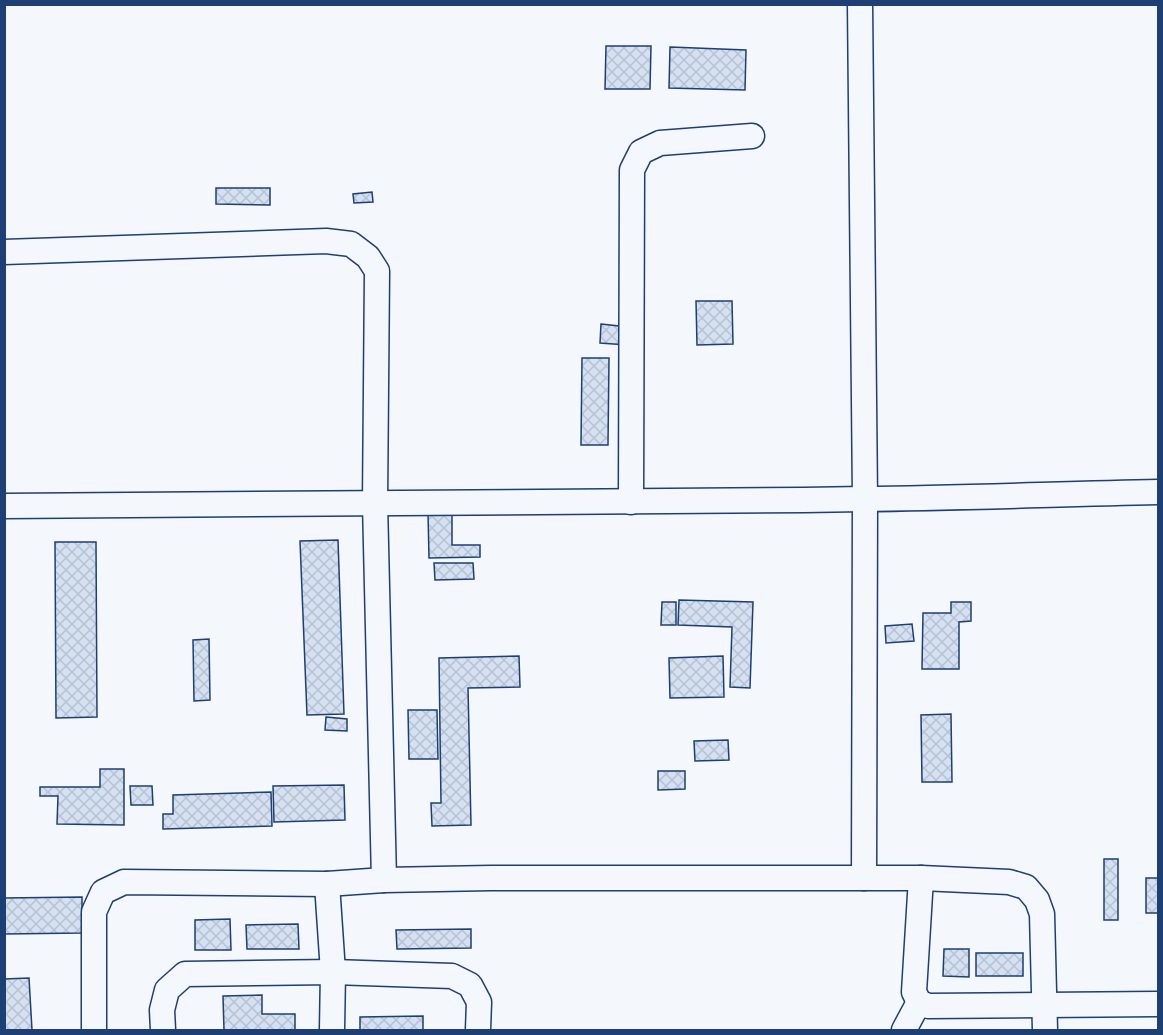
<svg xmlns="http://www.w3.org/2000/svg" width="1163" height="1035" viewBox="0 0 1163 1035" font-family="Figtree,sans-serif">
	<style>
		.building { fill: url(#building-cross-hatch); stroke: #1d3f73; stroke-width: 1.5 }
		.lines { fill: none; stroke-linecap: round; stroke-linejoin: round }
		.minor-casing { stroke: #1d3f73; stroke-width: 27 }
		.minor { stroke: #f4f7fb; stroke-width: 24 }
	</style>
	<defs>
		<pattern id="building-cross-hatch" width="8" height="8" patternUnits="userSpaceOnUse" patternTransform="scale(1.5)"><rect width="8" height="8" fill="#d5e0f0"/><path d="M0 0l8 8M0 8l8-8" fill="none" stroke="#b6c1d1"/></pattern>
	</defs>
	<rect width="100%" height="100%" fill="#f4f7fb"/>
	<g class="building">
		<polygon points="606,46 651,46 650,89 605,89"/>
		<polygon points="670,47 746,50 745,90 669,88"/>
		<polygon points="216,188 270,188 270,205 216,204"/>
		<polygon points="372,192 373,202 354,203 353,194"/>
		<polygon points="696,301 732,301 733,344 697,345"/>
		<polygon points="601,324 628,327 627,345 600,343"/>
		<polygon points="582,358 609,358 608,445 581,445"/>
		<polygon points="428,513 452,513 452,545 480,545 480,557 429,558"/>
		<polygon points="338,540 344,714 307,715 300,541"/>
		<polygon points="55,542 96,542 97,717 56,718"/>
		<polygon points="434,563 473,563 474,579 435,580"/>
		<polygon points="679,600 753,602 750,688 730,687 732,627 678,625"/>
		<polygon points="662,602 676,602 676,625 661,625"/>
		<polygon points="951,602 971,602 971,621 959,622 959,669 922,669 923,613 951,613"/>
		<polygon points="912,624 914,641 886,643 885,626"/>
		<polygon points="209,639 210,700 194,701 193,640"/>
		<polygon points="519,656 520,687 468,688 471,825 432,826 431,803 441,803 439,658"/>
		<polygon points="723,656 724,697 670,698 669,658"/>
		<polygon points="408,710 437,710 438,759 409,759"/>
		<polygon points="951,714 952,782 922,782 921,715"/>
		<polygon points="326,717 347,719 347,731 325,730"/>
		<polygon points="728,740 729,760 695,761 694,741"/>
		<polygon points="100,769 124,769 124,825 57,824 58,796 40,796 40,787 100,787"/>
		<polygon points="658,771 685,771 685,789 658,790"/>
		<polygon points="344,785 345,820 274,822 273,786"/>
		<polygon points="130,786 152,786 153,805 131,805"/>
		<polygon points="271,792 272,826 163,829 163,814 173,814 173,795"/>
		<rect x="1104" y="859" width="14" height="61"/>
		<rect x="1146" y="878" width="12" height="35"/>
		<polygon points="82,897 82,933 4,934 4,898"/>
		<polygon points="230,919 231,950 195,950 195,920"/>
		<polygon points="298,924 299,949 247,949 246,925"/>
		<polygon points="471,929 471,948 397,949 396,930"/>
		<polygon points="944,949 969,949 969,977 943,976"/>
		<rect x="976" y="953" width="47" height="23"/>
		<polygon points="29,978 32,1030 4,1030 4,979"/>
		<polygon points="262,995 262,1014 295,1014 295,1030 224,1030 223,996"/>
		<polygon points="423,1016 423,1030 360,1030 360,1017"/>
	</g>
	<g class="lines">
		<defs>
			<g id="minor">
				<polyline points="860,4 865,499 864,878"/>
				<polyline points="4,252 326,241 351,244 368,257 377,271 375,503 384,880"/>
				<polyline points="631,502 632,170 641,152 660,143 752,136"/>
				<path d="M4,506C291,504 577,504 863,499C961,498 1060,494 1158,492"/>
				<polyline points="921,878 914,992 919,1002 928,1006 1158,1004"/>
				<polyline points="327,884 333,972 332,1030"/>
				<polyline points="94,1030 94,912 103,892 124,882 327,884 384,880 491,878 921,878 1009,882 1026,887 1037,900 1042,914 1045,1030"/>
				<polyline points="163,1030 162,1010 167,990 185,974 333,972 452,976 470,985 479,1002 478,1030"/>
				<polyline points="904,1030 919,1002"/>
			</g>
		</defs>
		<use href="#minor" class="minor-casing"/>
		<use href="#minor" class="minor"/>
	</g>
	<rect width="1163" height="1035" fill="none" stroke="#1d3f73" stroke-width="12"/>
</svg>
